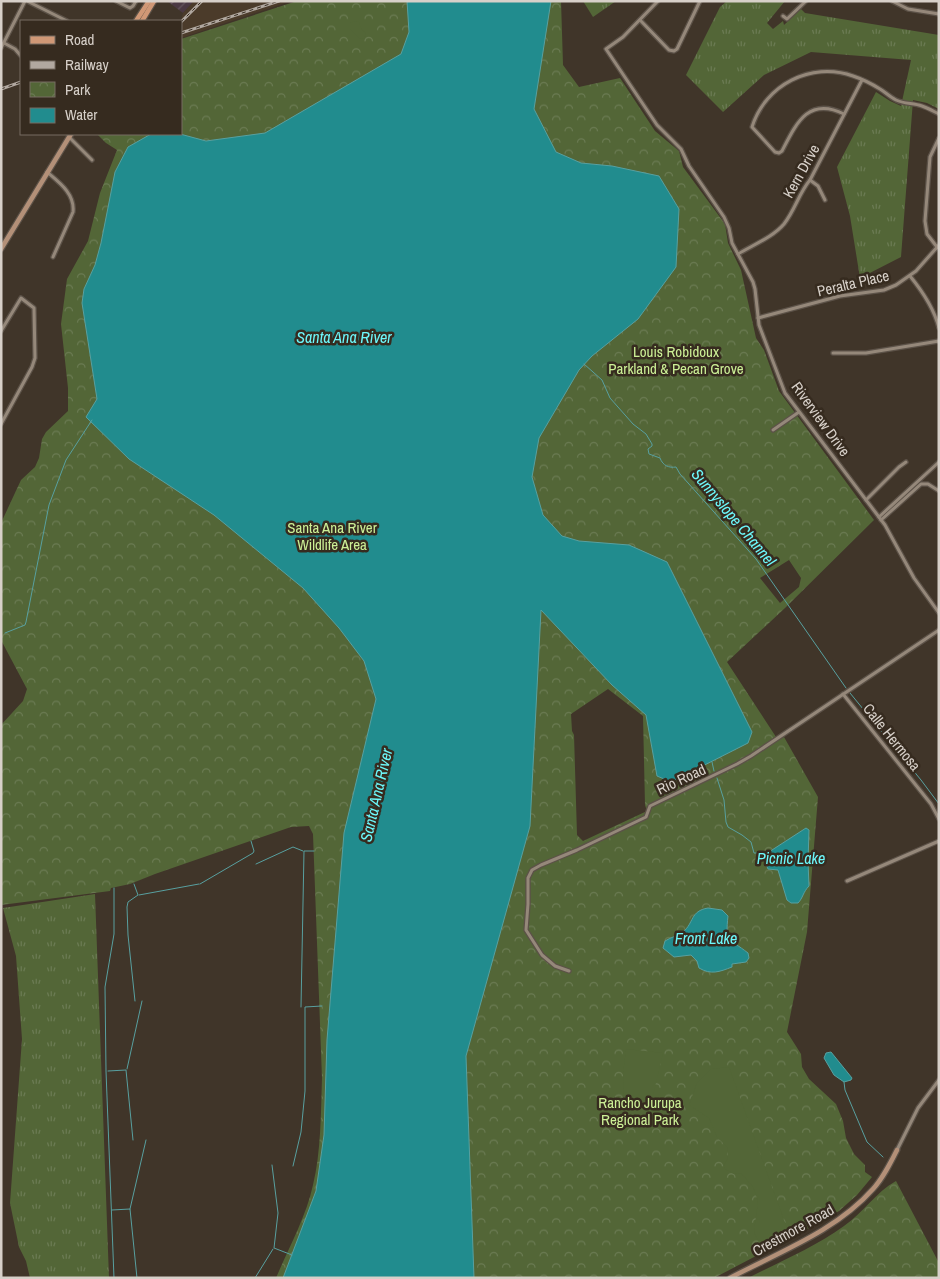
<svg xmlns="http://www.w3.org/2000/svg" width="940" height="1279" viewBox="0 0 940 1279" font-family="'Archivo Narrow',sans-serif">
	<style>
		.industrial { fill: url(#industrial-furrows) }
		.built { fill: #4b3b2a }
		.grass { fill: url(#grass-tufts) }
		.park { fill: url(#park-crowns); fill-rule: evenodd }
		.pitch { fill: #536637 }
		.water { fill: #218c8e; stroke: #58a0a0 }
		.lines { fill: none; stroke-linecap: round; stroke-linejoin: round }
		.stream { stroke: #58a0a0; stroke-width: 1 }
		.street-casing { stroke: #5c5248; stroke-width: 5.5 }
		.secondary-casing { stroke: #5c5248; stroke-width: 7 }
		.primary-casing { stroke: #5c5248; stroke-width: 7 }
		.street { stroke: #95887a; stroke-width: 3 }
		.secondary { stroke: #b39078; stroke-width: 4.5 }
		.primary { stroke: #d09876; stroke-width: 4.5 }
		.rail-casing { stroke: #b1a8a0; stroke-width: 3 }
		.rail { stroke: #362b1f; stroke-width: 1; stroke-dasharray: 4; stroke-linecap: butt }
		.labels { text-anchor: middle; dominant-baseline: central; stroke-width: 5; stroke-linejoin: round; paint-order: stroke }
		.street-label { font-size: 15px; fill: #d7d0c9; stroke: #362b1f }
		.park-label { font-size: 15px; fill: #ccf096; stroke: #362b1f }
		.water-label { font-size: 16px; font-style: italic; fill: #6df9fc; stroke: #362b1f }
	</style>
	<defs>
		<pattern id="industrial-furrows" width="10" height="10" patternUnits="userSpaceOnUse" patternTransform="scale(1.25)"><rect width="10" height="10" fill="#4b3943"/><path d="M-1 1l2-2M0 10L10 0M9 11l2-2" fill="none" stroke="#64555d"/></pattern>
		<pattern id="grass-tufts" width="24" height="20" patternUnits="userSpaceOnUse" patternTransform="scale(1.25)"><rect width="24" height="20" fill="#536637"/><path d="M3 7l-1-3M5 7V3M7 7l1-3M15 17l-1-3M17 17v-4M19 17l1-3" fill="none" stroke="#6b7b53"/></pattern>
		<pattern id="park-crowns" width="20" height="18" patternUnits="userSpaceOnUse" patternTransform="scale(1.25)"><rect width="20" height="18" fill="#536637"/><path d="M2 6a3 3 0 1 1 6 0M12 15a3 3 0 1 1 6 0" fill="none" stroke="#6b7b53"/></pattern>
	</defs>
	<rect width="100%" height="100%" fill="#403529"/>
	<polygon class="industrial" points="167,1 194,1 183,13"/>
	<polygon class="built" points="194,1 291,1 181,38 181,21 178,21 181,20 183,13"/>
	<g class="grass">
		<polygon points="583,1 616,1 593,17"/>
		<polygon points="727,1 785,1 767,23 773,29 783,21 784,25 801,9 805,13 939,35 939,109 927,103 913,100 901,257 860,278 850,216 837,167 876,92 890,101 901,106 911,60 811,52 764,75 723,112 686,75 720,7"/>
		<polygon points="95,894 109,1278 30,1278 26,1261 19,1247 10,1203 22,1039 16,956 3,908"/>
	</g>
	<g class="park">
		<path d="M297,1H561L563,65L579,87L620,78L655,131L679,151L683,167L725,224L728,243L741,270L756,338L764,350L779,391L874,520L785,608L727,662L778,740L784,737L818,797L807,932L787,1032L801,1054L802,1067L809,1079L836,1104L843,1121L846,1138L854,1154L865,1165V1172L872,1177L857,1195L839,1211L819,1223L714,1278H276C289,1247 306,1217 313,1185C321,1153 321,1111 322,1078L313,834L309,826L291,827L155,874L130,884L111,888L110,891L1,905V725L23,701L27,689L1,640V523L21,480L35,467L39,458L42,439L46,432L68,411V388L61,324L67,279L88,241L100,193L117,150L106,143L97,134H181V39ZM789,560L801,578L799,587L780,603L760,578ZM608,689L643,716L645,805L647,811L583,841L577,835L574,735L572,731L571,714Z"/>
		<path d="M896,1181L939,1263L938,1278H748C779,1262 815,1247 844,1226C863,1213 876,1192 896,1181Z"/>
	</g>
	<g class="pitch">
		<polygon points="355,21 359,22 361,28 366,34 364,39 359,38 350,29 350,23"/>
		<polygon points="626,1049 663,1053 651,1104 644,1119 642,1129 627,1127 625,1120 623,1074"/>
		<polygon points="729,1067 789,1234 767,1248 761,1247 754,1232 758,1201 753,1187 741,1173 734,1174 725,1169 724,1165 728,1158 727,1147 717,1137 709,1118 689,1105 697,1083 711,1069"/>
		<polygon points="771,1269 775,1278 753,1278"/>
	</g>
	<g class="water">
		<polygon points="407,1 551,1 534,109 556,152 581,163 612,166 659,176 679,209 676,267 638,319 592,356 579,370 539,438 532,477 543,515 562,536 579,541 629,545 667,562 752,732 748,743 671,782 657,776 646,715 612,685 541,610 530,826 466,1056 474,1278 283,1278 316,1191 324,1135 327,1040 344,833 376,699 364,661 339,628 303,588 214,515 129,459 86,417 97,399 82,303 84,289 95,265 101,243 115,172 128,147 151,134 180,134 206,141 265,133 401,54 409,32"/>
		<path d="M806,828L809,830L808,862L809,886C803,892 803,898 798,903H791L787,900L778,870L768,869L764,859L772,850Z"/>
		<path d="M708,908L722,910L728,916C725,943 729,938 748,953L749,958L746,962L732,964V967C719,972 711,975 699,968L697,961L691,955L674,957L663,948L665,941C671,937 678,936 683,932C694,923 690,911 708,908Z"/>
		<polygon points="831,1052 852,1078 851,1080 844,1082 834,1075 824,1058 826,1053"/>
	</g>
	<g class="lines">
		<g class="stream">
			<path d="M584,364L602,380L610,398L633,424L646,434L652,444V446L648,449L649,454L660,458C663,466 669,468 676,467L680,474L756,559L846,688"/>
			<polyline points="5,633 25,625 26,622 49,505 66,460 92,420"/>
			<polyline points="850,693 921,780 939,804"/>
			<polyline points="712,762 714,771"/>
			<polyline points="717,778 724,800 726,822 728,827 742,835 751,842 754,853 760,853"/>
			<polyline points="256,864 293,847 303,851"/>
			<polyline points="134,884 138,895 128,902 127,907 128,935 135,1001"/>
			<polyline points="200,884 253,853 254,851 251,841"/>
			<polyline points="139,895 199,884"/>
			<polyline points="301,1007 304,851 314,851"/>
			<polyline points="127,1069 142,1001"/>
			<polyline points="108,1071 126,1070 133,1140"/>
			<polyline points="844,1082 845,1090 867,1142 883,1157"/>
			<polyline points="272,1165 278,1213 274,1248 292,1255"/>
			<polyline points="293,1166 301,1132 305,1091 305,1007 322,1006"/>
			<polyline points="130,1209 146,1140"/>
			<polyline points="112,1210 130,1209 137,1278"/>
			<polyline points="114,1278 106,1071 105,987 114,934 114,888"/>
			<polyline points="255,1278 273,1249"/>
		</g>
		<defs>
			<g id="street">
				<polyline points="27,1 67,21"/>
				<polyline points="116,1 130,8 133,6 136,1"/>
				<polyline points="658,1 623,37 606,49 657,125 681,149 689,166 724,217 729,228 732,243 753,282 755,289 759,325 785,393 885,525 914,578 939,613"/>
				<polyline points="892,1 908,9 939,14"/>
				<polyline points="783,16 787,19 806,1"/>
				<polyline points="640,20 669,50 674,51 677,49 700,1"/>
				<polyline points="4,43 15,49 21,56"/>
				<polyline points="1,48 25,1"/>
				<path d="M844,114C808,96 796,124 782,151L779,153L775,152L752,127C765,85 811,61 853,76C862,79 872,84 880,89C885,92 890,97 896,100C904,104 913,103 922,106C928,108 933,111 939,114"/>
				<polyline points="69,137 92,160"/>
				<path d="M47,172C60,183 75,194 73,212L53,257"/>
				<polyline points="810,180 818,186 825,200"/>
				<polyline points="937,247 927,234 925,221 930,157 939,138"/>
				<path d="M738,254C753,245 773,237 784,224C795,210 799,193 810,180L862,80"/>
				<path d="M910,276C923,292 934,308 939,328"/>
				<polyline points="758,318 840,296 884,290 896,285 916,271 939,245"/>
				<polyline points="1,331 21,298 34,308 35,358 32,367 1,424"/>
				<polyline points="833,353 866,353 939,341"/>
				<polyline points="773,430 799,412"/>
				<polyline points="866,500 899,467 906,462"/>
				<polyline points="879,517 939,462"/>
				<polyline points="881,520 921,484 928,484 939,491"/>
				<polyline points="843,694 931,804 939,819"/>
				<polyline points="847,881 939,841"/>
				<polyline points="569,971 555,966 542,955 526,930 528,904 528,878 532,870 541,865 577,850 646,817 650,806 737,764 751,756 939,630"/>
				<polyline points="897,1150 918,1108 939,1080"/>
			</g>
			<g id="secondary">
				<polyline points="1,249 71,134"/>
				<path d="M730,1278C779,1252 836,1231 873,1189C883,1178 890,1164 897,1150"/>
			</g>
			<g id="primary">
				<polyline points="136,21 149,1"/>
				<polyline points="142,21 154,1"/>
			</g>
		</defs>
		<use href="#street" class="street-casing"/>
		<use href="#secondary" class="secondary-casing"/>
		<use href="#primary" class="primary-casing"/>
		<use href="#street" class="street"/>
		<use href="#secondary" class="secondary"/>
		<use href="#primary" class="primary"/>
		<defs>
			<g id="rail">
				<polyline points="181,22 202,1"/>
				<polyline points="181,33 279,1"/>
				<polyline points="1,89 21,82"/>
			</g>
		</defs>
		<use href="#rail" class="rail-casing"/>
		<use href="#rail" class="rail"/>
	</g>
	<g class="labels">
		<g class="street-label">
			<text transform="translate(801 171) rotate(-61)">Kern Drive</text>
			<text transform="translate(853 283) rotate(-13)">Peralta Place</text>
			<text transform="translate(821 419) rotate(54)">Riverview Drive</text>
			<text transform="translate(892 737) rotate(51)">Calle Hermosa</text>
			<text transform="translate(681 779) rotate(-25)">Rio Road</text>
			<text transform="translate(793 1230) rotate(-29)">Crestmore Road</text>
		</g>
		<g class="park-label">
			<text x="676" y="351">Louis Robidoux<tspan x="676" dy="17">Parkland &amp; Pecan Grove</tspan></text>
			<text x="332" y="527">Santa Ana River<tspan x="332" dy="17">Wildlife Area</tspan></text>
			<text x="640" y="1102">Rancho Jurupa<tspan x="640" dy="17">Regional Park</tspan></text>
		</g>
		<g class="water-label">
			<text x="344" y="337">Santa Ana River</text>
			<text transform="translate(734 517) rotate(50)">Sunnyslope Channel</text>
			<text transform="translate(376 795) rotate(-77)">Santa Ana River</text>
			<text x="791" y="858">Picnic Lake</text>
			<text x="706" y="938">Front Lake</text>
		</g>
	</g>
	<rect width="940" height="1279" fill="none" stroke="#d7d0c9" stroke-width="5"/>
	<rect x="20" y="20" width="162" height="115" fill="#362b1f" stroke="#766d63"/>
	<rect x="30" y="36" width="25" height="8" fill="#d09876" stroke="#766d63"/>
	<text x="65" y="45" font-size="15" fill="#d7d0c9">Road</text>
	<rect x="30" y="61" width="25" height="8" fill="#b1a8a0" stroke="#766d63"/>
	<text x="65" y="70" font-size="15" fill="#d7d0c9">Railway</text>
	<rect x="30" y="82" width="25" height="15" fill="url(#park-crowns)" stroke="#766d63"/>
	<text x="65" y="95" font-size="15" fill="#d7d0c9">Park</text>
	<rect x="30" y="108" width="25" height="15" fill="#218c8e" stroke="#766d63"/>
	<text x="65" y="120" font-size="15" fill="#d7d0c9">Water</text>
</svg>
